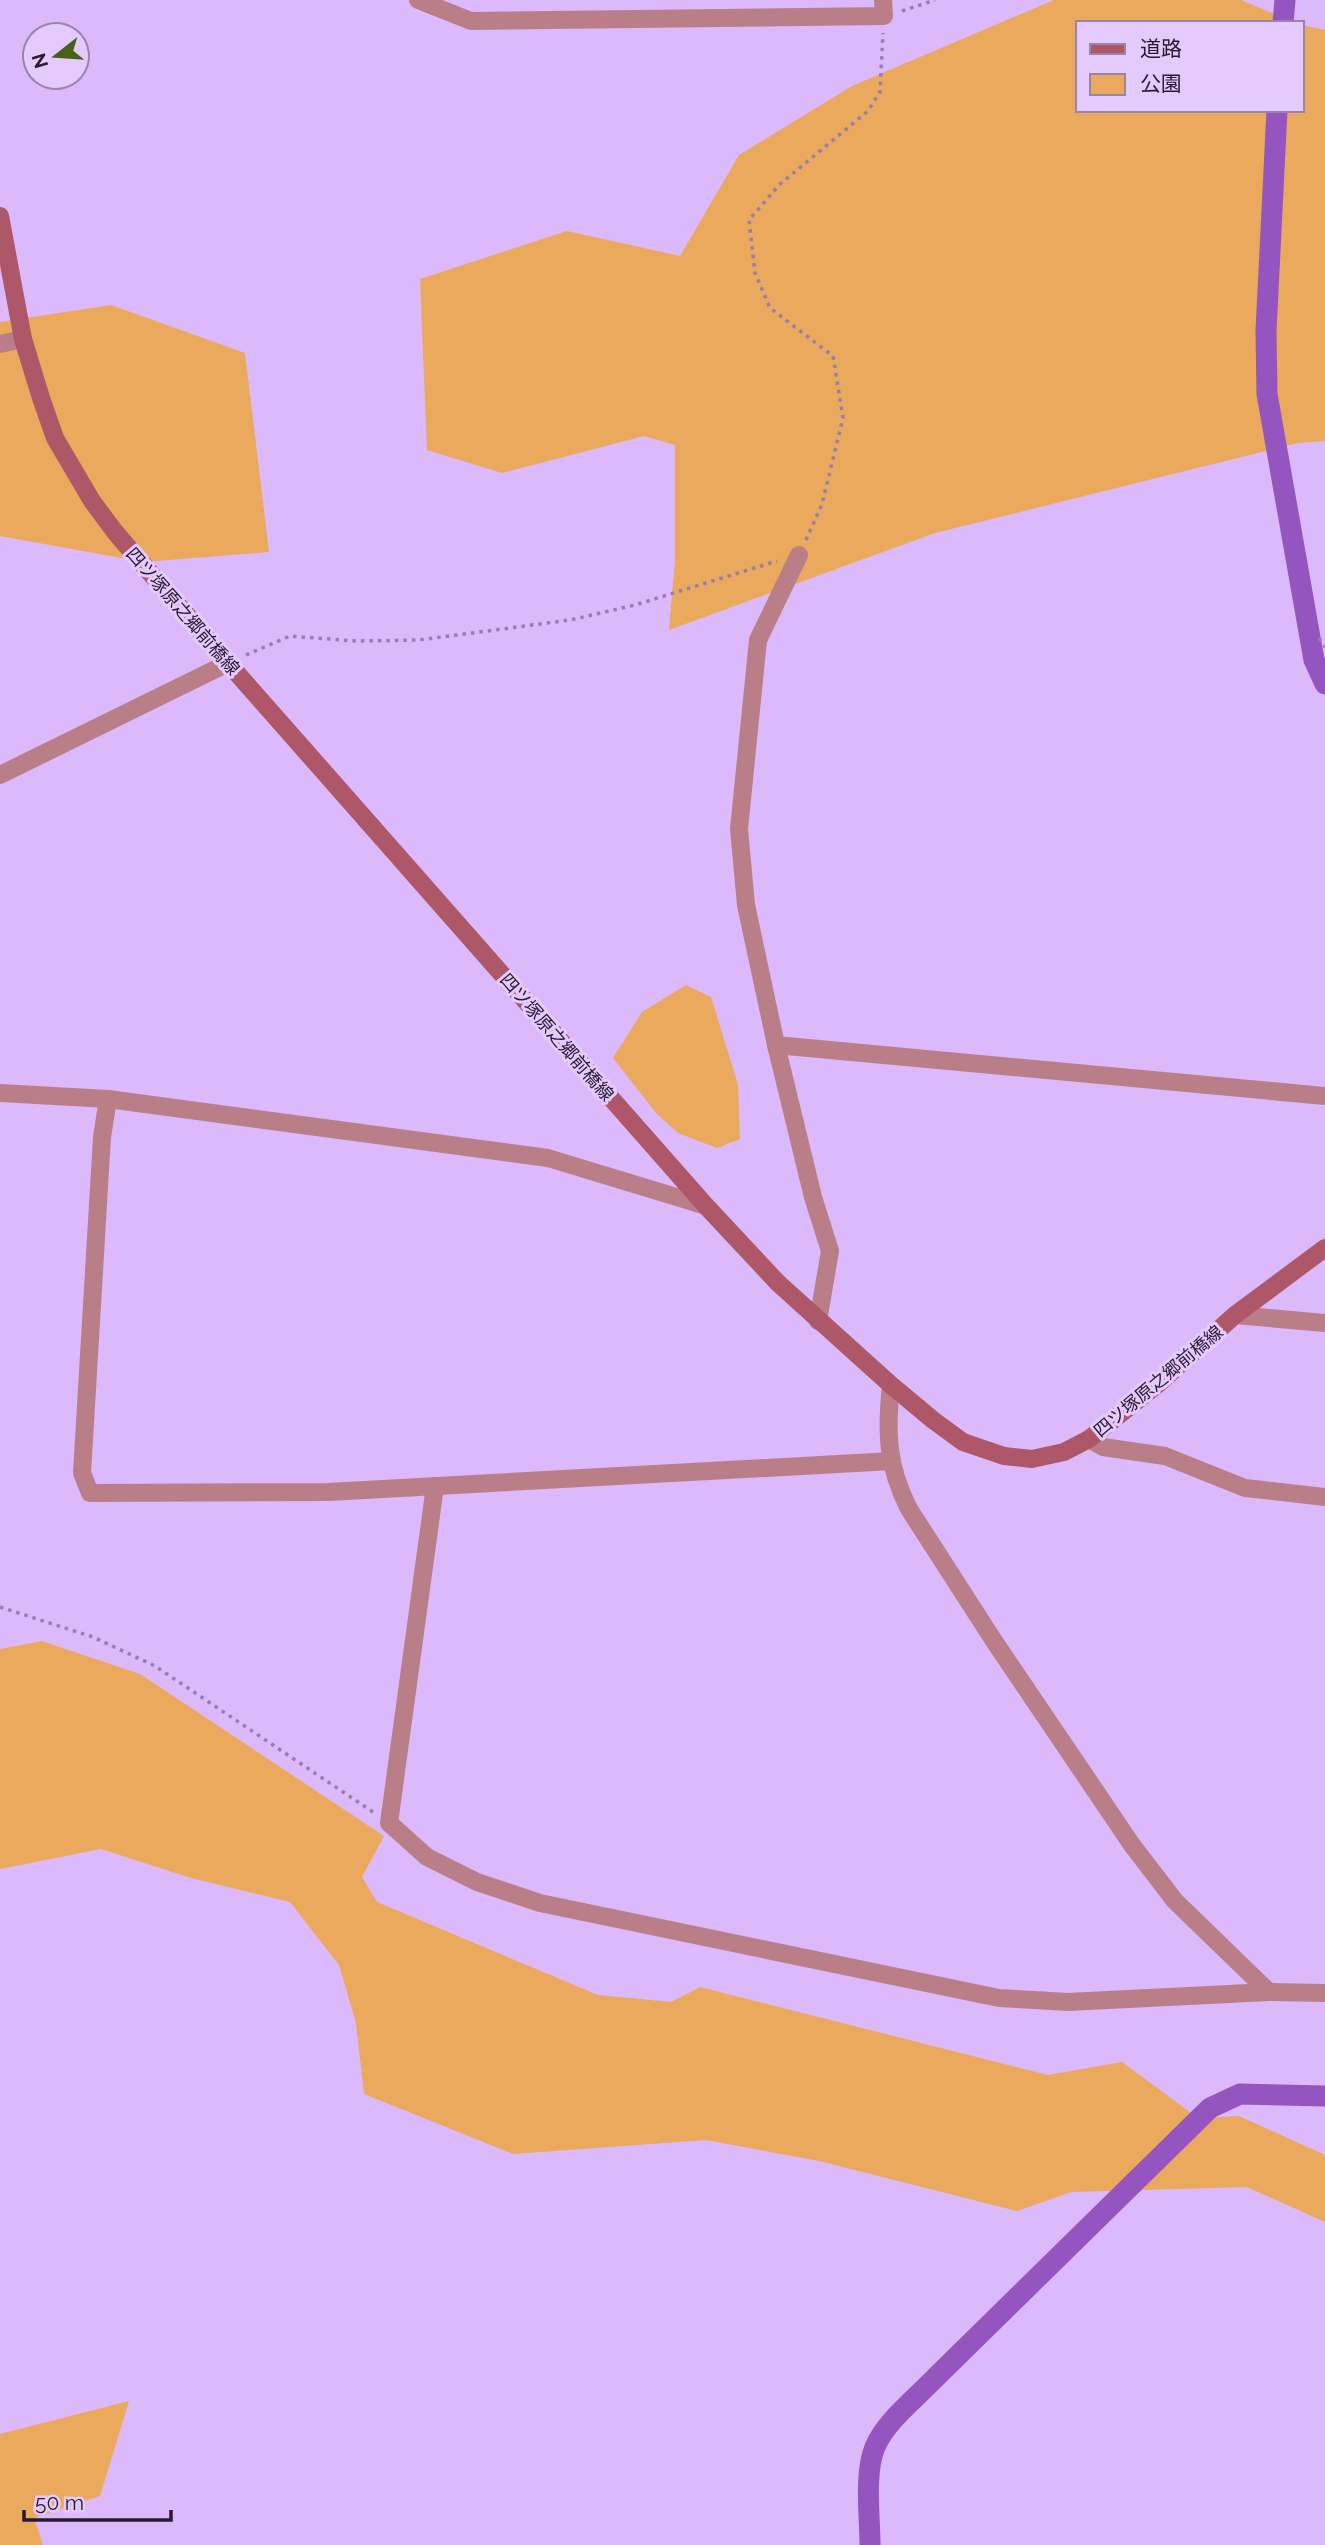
<svg xmlns="http://www.w3.org/2000/svg" width="1325" height="2545" viewBox="0 0 1325 2545" font-family="Raleway,'Noto Sans JP',sans-serif">
	<style>
		.green { fill: #eaa95c }
		.lines { fill: none; stroke-linecap: round; stroke-linejoin: round }
		.canal { stroke: #9455c1; stroke-width: 21 }
		.path { stroke: #987eaf; stroke-width: 3.5; stroke-dasharray: 3.5 5; stroke-linecap: butt }
		.minor { stroke: #ba7e88; stroke-width: 18 }
		.tertiary { stroke: #ba7e88; stroke-width: 18 }
		.secondary { stroke: #ae5768; stroke-width: 18 }
		.labels { text-anchor: middle; dominant-baseline: central; stroke-width: 6; stroke-linejoin: round; paint-order: stroke }
		.street-label { font-size: 18px; fill: #271a32; stroke: #e5cafe }
	</style>
	<rect width="100%" height="100%" fill="#dcb9fa"/>
	<g class="green">
		<polygon points="1054,0 1241,0 1296,23 1078,23 1078,110 1302,110 1302,25 1325,30 1325,441 1298,443 935,533 669,630 675,561 675,445 644,436 502,473 427,450 420,279 567,231 680,256 739,155 852,86"/>
		<polygon points="111,305 245,353 269,552 144,562 0,536 0,322"/>
		<polygon points="686,985 711,997 738,1085 740,1139 717,1148 678,1133 657,1114 613,1058 642,1012"/>
		<polygon points="42,1641 140,1674 384,1836 362,1877 377,1902 598,1995 671,2002 700,1987 1048,2075 1122,2062 1198,2118 1239,2116 1325,2155 1325,2222 1247,2187 1071,2192 1017,2211 819,2161 706,2140 513,2154 364,2094 356,2023 339,1965 290,1902 191,1878 101,1849 0,1869 0,1649"/>
		<polygon points="129,2401 100,2496 34,2518 43,2545 0,2545 0,2434"/>
	</g>
	<g class="lines">
		<g class="canal">
			<polyline points="1283,23 1285,0"/>
			<polyline points="1277,110 1266,331 1267,394 1314,660 1325,684"/>
			<path d="M870,2545C870,2517 864,2473 875,2447C886,2421 916,2398 935,2378L1210,2108L1240,2094L1325,2096"/>
		</g>
		<g class="path">
			<polyline points="902,11 935,0"/>
			<polyline points="806,540 822,504 843,418 833,356 770,308 755,273 749,220 779,185 868,111 880,92 883,33"/>
			<polyline points="1319,638 1325,647"/>
			<polyline points="246,655 290,636 355,641 419,640 570,620 635,605 777,561"/>
			<polyline points="0,1607 93,1637 155,1666 373,1812"/>
		</g>
		<g class="minor">
			<polyline points="418,0 471,21 884,16 883,0"/>
			<polyline points="0,344 23,339"/>
			<polyline points="799,555 758,640 739,829 746,905 776,1045 813,1197 830,1251 818,1321"/>
			<polyline points="0,775 228,663"/>
			<polyline points="776,1045 1325,1096"/>
			<polyline points="108,1099 102,1137 82,1473 90,1493 328,1492 892,1461"/>
			<polyline points="1235,1315 1325,1323"/>
			<path d="M891,1385C886,1433 887,1466 909,1509L994,1641L1132,1845L1175,1901L1269,1992"/>
			<polyline points="1089,1439 1103,1447 1165,1456 1245,1488 1325,1497"/>
			<polyline points="435,1486 389,1823 427,1857 477,1882 540,1903 999,1998 1068,2002 1269,1992 1325,1993"/>
		</g>
		<polyline class="tertiary" points="0,1093 108,1099 548,1158 706,1206"/>
		<polyline class="secondary" points="0,216 23,339 41,398 55,438 92,501 115,532 228,663 706,1206 778,1283 891,1385 933,1420 963,1442 1004,1456 1032,1459 1064,1452 1089,1439 1158,1384 1235,1315 1325,1248"/>
	</g>
	<g class="labels">
		<g class="street-label">
			<text transform="translate(183 611) rotate(49)">四ツ塚原之郷前橋線</text>
			<text transform="translate(557 1037) rotate(49)">四ツ塚原之郷前橋線</text>
			<text transform="translate(1158 1381) rotate(-40)">四ツ塚原之郷前橋線</text>
		</g>
	</g>
	<rect x="1076" y="21" width="228" height="91" fill="#e5cafe" stroke="#9984ac" stroke-width="2"/>
	<rect x="1090" y="44" width="35" height="10" fill="#ae5768" stroke="#9984ac" stroke-width="2"/>
	<text x="1140" y="56" font-size="21" fill="#271a32">道路</text>
	<rect x="1090" y="74" width="35" height="21" fill="#eaa95c" stroke="#9984ac" stroke-width="2"/>
	<text x="1140" y="91" font-size="21" fill="#271a32">公園</text>
	<g transform="translate(56 56) rotate(253)"><circle r="33" fill="#e5cafe" stroke="#9984ac" stroke-width="2"/>
	<path d="M0-5L12 26L0 18L-12 26Z" fill="#456216"/>
	<text y="-10" font-size="19" font-weight="bold" text-anchor="middle" fill="#271a32">N</text>
	</g>
	<path d="M24 2510v10h147v-10" fill="none" stroke="#271a32" stroke-width="3.5"/>
	<text x="35" y="2510" font-size="21" fill="#271a32" stroke="#e5cafe" stroke-width="5" paint-order="stroke">50 m</text>
</svg>
